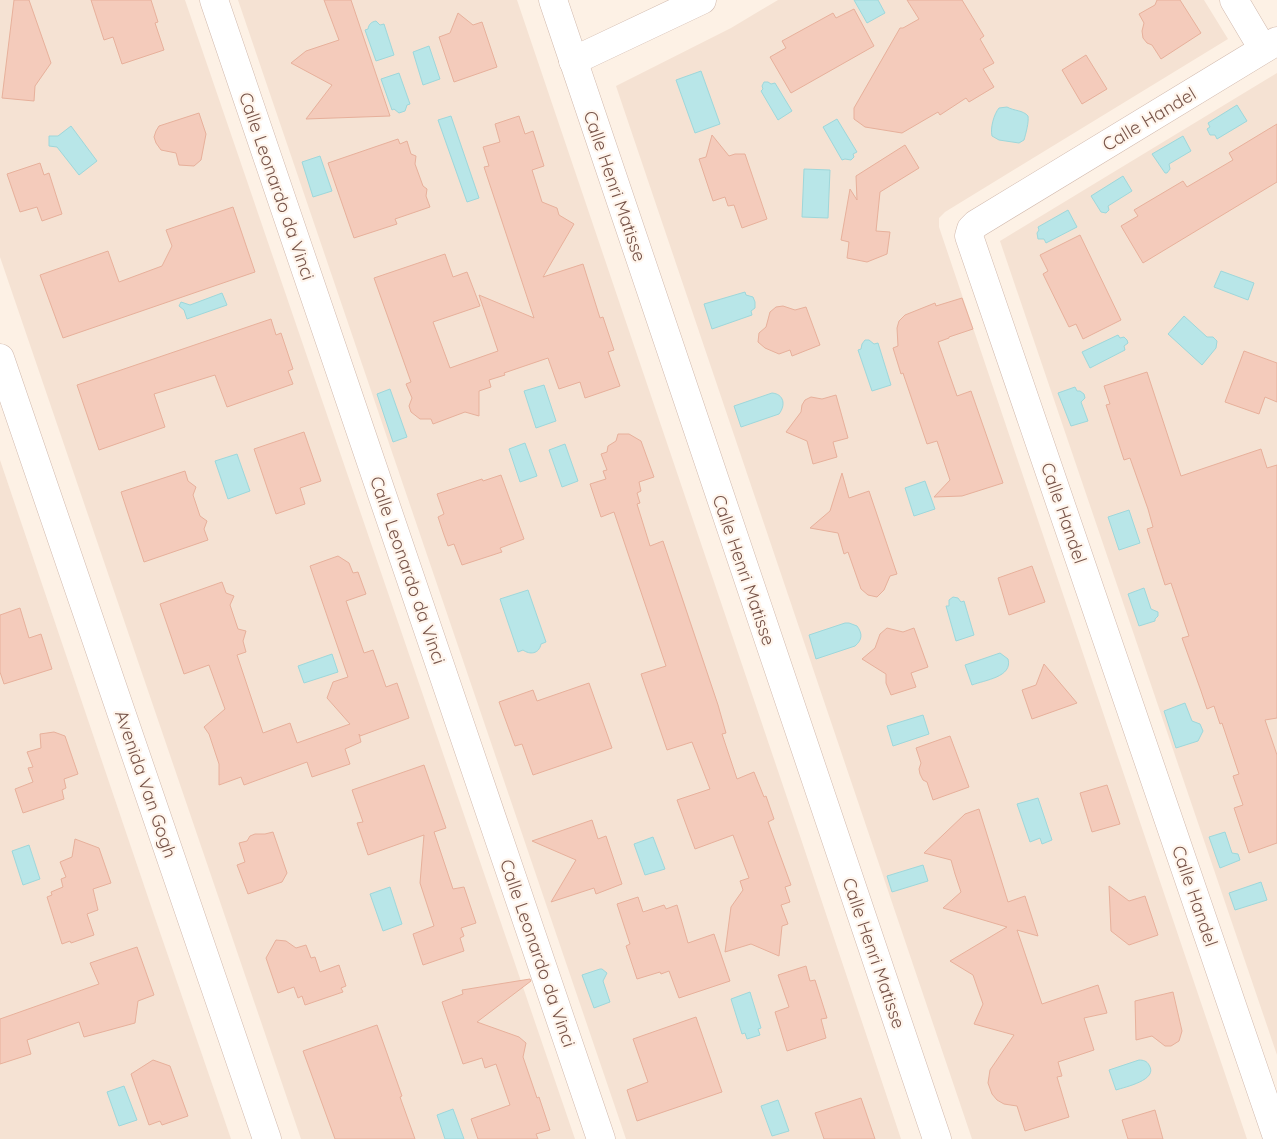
<svg xmlns="http://www.w3.org/2000/svg" width="1277" height="1139" viewBox="0 0 1277 1139" font-family="Quicksand,sans-serif">
	<style>
		.residential { fill: #f5e2d3 }
		.water { fill: #b8e6e8; stroke: #9ed7da }
		.building { fill: #f4cbbb; stroke: #e7b09b }
		.lines { fill: none; stroke-linecap: round; stroke-linejoin: round }
		.minor-casing { stroke: #d1b9ad; stroke-width: 29 }
		.minor { stroke: #fff; stroke-width: 28 }
		.labels { text-anchor: middle; dominant-baseline: central; stroke-width: 4.5; stroke-linejoin: round; paint-order: stroke }
		.street-label { font-size: 18px; fill: #775449; stroke: #fff5ec }
	</style>
	<rect width="100%" height="100%" fill="#fdf1e5"/>
	<g class="residential">
		<polygon points="0,0 185,0 575,1139 301,1139 0,257"/>
		<polygon points="238,0 517,0 799,833 901,1139 626,1139"/>
		<polygon points="778,0 1204,0 1228,39 945,212 939,218 939,227 1247,1139 972,1139 616,86 731,28"/>
		<polygon points="1277,73 1277,1055 1000,241"/>
		<polygon points="0,460 154,915 231,1139 0,1139"/>
	</g>
	<g class="water">
		<polygon points="854,0 878,0 885,13 867,23"/>
		<path d="M376,21L380,25L384,24L394,55L376,61L365,30L368,29C369,24 371,22 376,21Z"/>
		<polygon points="429,46 440,79 423,85 413,52"/>
		<polygon points="701,71 720,124 695,133 676,80"/>
		<polygon points="399,73 410,104 407,105 405,111 399,113 394,109 392,110 381,79"/>
		<polygon points="764,82 768,82 771,84 775,83 792,111 778,120 761,91 763,89 762,86"/>
		<polygon points="1237,105 1247,121 1217,139 1215,135 1210,135 1207,129 1210,127 1208,123"/>
		<path d="M1007,107C1014,111 1023,110 1028,116C1029,122 1026,133 1024,140L1019,143L999,140L992,136C990,128 994,114 999,108Z"/>
		<polygon points="451,116 479,198 467,202 438,120"/>
		<polygon points="837,119 857,152 853,154 854,157 851,160 845,159 842,160 823,127"/>
		<polygon points="71,126 97,161 79,175 57,147 49,146 49,136 58,136"/>
		<polygon points="1183,136 1191,151 1169,164 1170,169 1167,173 1165,173 1152,154"/>
		<polygon points="320,156 332,191 313,197 302,162"/>
		<polygon points="804,169 830,170 828,218 802,217"/>
		<polygon points="1123,176 1132,191 1108,206 1109,210 1106,213 1101,212 1091,196"/>
		<polygon points="1068,210 1077,227 1046,243 1044,239 1038,239 1037,233 1039,230 1038,227"/>
		<polygon points="1221,271 1254,283 1248,300 1214,287"/>
		<polygon points="745,292 746,295 753,297 755,302 755,308 751,311 752,315 712,329 704,304"/>
		<polygon points="222,293 227,305 187,319 184,310 179,306 181,302 190,305"/>
		<polygon points="1184,316 1207,337 1213,337 1217,341 1216,348 1202,365 1168,334"/>
		<polygon points="1118,335 1120,338 1124,337 1127,340 1128,343 1124,346 1125,350 1090,368 1082,352"/>
		<polygon points="865,340 869,340 874,344 878,343 891,385 872,391 858,350 861,349 862,344"/>
		<polygon points="544,385 556,421 536,428 524,391"/>
		<polygon points="1075,387 1077,391 1080,391 1084,394 1085,398 1081,402 1088,421 1071,426 1058,393"/>
		<polygon points="390,389 407,437 393,442 377,394"/>
		<path d="M772,393C784,394 786,405 779,414L741,427L734,406Z"/>
		<polygon points="525,443 537,476 520,482 509,449"/>
		<polygon points="565,444 578,481 562,487 549,450"/>
		<polygon points="237,454 250,491 228,499 215,461"/>
		<polygon points="925,481 935,509 914,516 905,488"/>
		<polygon points="1129,510 1140,543 1119,550 1108,517"/>
		<polygon points="1144,588 1151,609 1158,612 1158,616 1155,619 1155,621 1139,626 1128,594"/>
		<path d="M528,590L546,642L541,644C539,654 530,655 523,650L518,652L500,599Z"/>
		<polygon points="953,597 958,598 961,602 964,601 974,635 956,641 946,606 949,606 949,600"/>
		<path d="M845,623H849L857,626C863,634 862,640 855,646L816,659L809,635Z"/>
		<path d="M1000,653L1008,659C1013,677 985,680 972,685L965,665Z"/>
		<polygon points="332,654 338,672 304,683 298,666"/>
		<polygon points="1185,703 1192,721 1200,724 1203,731 1198,741 1176,748 1164,711"/>
		<polygon points="923,715 929,734 893,746 887,726"/>
		<polygon points="1038,798 1052,840 1042,844 1040,838 1030,842 1017,804"/>
		<polygon points="1225,832 1232,853 1238,854 1240,860 1220,868 1209,837"/>
		<polygon points="653,837 665,869 645,875 634,844"/>
		<polygon points="29,845 40,879 23,885 12,851"/>
		<polygon points="923,865 928,881 892,892 887,876"/>
		<polygon points="1261,882 1267,900 1235,910 1229,893"/>
		<polygon points="390,887 402,924 383,931 370,894"/>
		<polygon points="600,969 602,969 607,973 603,981 610,1002 594,1008 582,975"/>
		<polygon points="750,992 761,1028 758,1029 760,1035 747,1039 745,1033 742,1034 731,999"/>
		<path d="M1139,1060C1143,1060 1147,1061 1149,1065C1159,1080 1125,1087 1116,1090L1109,1070Z"/>
		<polygon points="124,1086 137,1120 119,1126 107,1092"/>
		<polygon points="778,1100 789,1131 772,1136 761,1106"/>
		<polygon points="453,1109 464,1139 445,1139 437,1115"/>
	</g>
	<g class="building">
		<polygon points="14,0 29,0 51,63 35,86 34,101 2,98"/>
		<polygon points="91,0 151,0 158,22 155,23 164,50 122,64 113,37 104,40"/>
		<polygon points="324,0 351,0 390,116 306,119 332,85 291,63 306,51 339,40"/>
		<polygon points="907,0 962,0 984,36 980,39 994,63 983,69 994,87 969,102 966,98 940,115 938,112 902,133 865,127 854,119 854,108 900,28 903,28 919,19"/>
		<polygon points="1157,0 1180,0 1201,33 1161,59 1152,45 1147,43 1143,38 1142,31 1144,23 1139,14 1155,5"/>
		<polygon points="854,9 874,46 791,93 770,57 786,48 782,41 833,13 836,18"/>
		<polygon points="458,13 473,25 482,22 497,67 454,82 439,37 450,33"/>
		<polygon points="1086,55 1107,89 1082,104 1062,70"/>
		<polygon points="199,113 206,134 201,160 194,166 179,165 176,153 161,150 156,143 154,137 156,131 159,126"/>
		<polygon points="519,116 525,134 533,131 544,166 532,170 542,202 557,208 559,215 574,224 543,277 583,264 600,318 603,317 614,350 608,352 620,386 585,398 580,382 559,389 548,358 504,373 505,375 489,380 491,387 479,391 479,416 465,412 433,424 431,419 420,419 411,412 409,406 412,398 406,384 411,382 374,278 445,254 453,277 467,272 480,306 433,322 450,368 498,351 479,295 534,318 484,167 489,166 483,147 500,142 495,124"/>
		<polygon points="1277,124 1277,182 1143,263 1121,226 1138,216 1134,210 1183,181 1187,187 1233,160 1229,153"/>
		<polygon points="712,135 729,156 735,154 745,154 767,219 742,228 734,205 728,206 725,197 713,201 699,159 706,157"/>
		<polygon points="398,139 400,144 407,141 411,154 416,156 415,164 423,186 427,189 426,196 430,207 395,219 397,224 354,238 328,163"/>
		<polygon points="905,145 919,168 880,192 876,231 890,232 887,254 867,262 847,258 849,242 841,240 850,189 857,200 856,176"/>
		<polygon points="40,163 44,175 49,173 62,214 42,221 37,207 20,212 7,174"/>
		<polygon points="233,207 255,272 63,338 40,275 108,251 119,282 162,266 172,246 166,230"/>
		<polygon points="1080,235 1121,320 1083,339 1076,324 1069,327 1043,274 1048,271 1040,255"/>
		<polygon points="962,298 973,329 949,337 949,338 938,342 957,396 971,391 1003,483 962,496 934,497 950,480 937,441 927,444 903,373 901,374 893,348 898,346 897,328 899,321 905,315 935,303 936,306"/>
		<polygon points="783,306 795,310 806,307 820,345 792,356 790,350 779,354 765,348 758,342 759,333 766,327 770,312 776,307"/>
		<polygon points="271,319 276,335 281,333 293,369 288,371 293,384 227,407 215,375 154,394 165,427 99,450 77,385"/>
		<polygon points="1244,351 1277,363 1277,402 1265,397 1259,414 1225,402"/>
		<polygon points="1147,372 1181,476 1261,449 1267,468 1277,465 1277,718 1265,720 1277,755 1277,843 1249,853 1234,808 1243,805 1233,776 1239,774 1222,723 1220,724 1214,706 1207,709 1201,691 1182,638 1189,636 1171,583 1165,585 1147,529 1153,527 1148,509 1130,458 1124,460 1106,405 1110,404 1104,386"/>
		<polygon points="836,395 848,438 833,442 837,457 813,464 807,441 786,432 801,412 802,405 805,400 811,397 822,399"/>
		<polygon points="304,432 321,481 300,488 305,504 276,514 254,449"/>
		<polygon points="618,434 629,434 641,441 654,477 639,482 641,491 637,493 640,503 637,504 650,546 663,541 718,705 726,733 722,734 737,779 754,772 764,797 766,796 774,819 768,822 791,885 785,887 790,902 781,905 788,924 782,926 779,956 751,944 725,952 731,907 743,890 740,881 749,878 733,835 695,849 677,800 710,789 692,742 667,750 641,674 666,666 614,512 601,517 590,484 606,479 603,471 607,470 601,454 607,452 608,446 616,441"/>
		<polygon points="185,471 188,481 196,487 193,495 200,516 207,521 204,529 208,540 144,562 121,492"/>
		<polygon points="842,473 849,498 869,491 897,574 890,576 884,590 877,597 868,595 861,589 848,552 844,554 838,533 810,528 830,511"/>
		<polygon points="501,475 524,539 500,548 502,552 462,565 454,544 448,546 443,532 438,517 444,514 437,494 482,479 483,481"/>
		<polygon points="338,556 349,563 353,573 358,572 366,594 346,601 364,653 373,650 386,687 397,683 409,718 360,736 359,734 361,742 345,749 350,764 312,777 307,762 244,785 241,777 219,785 219,764 209,734 204,727 225,709 209,665 184,674 160,604 222,582 226,593 234,596 230,605 238,629 246,631 243,641 246,652 237,655 263,733 290,723 297,743 350,724 327,698 333,682 348,677 310,566"/>
		<polygon points="1032,566 1045,602 1009,615 998,578"/>
		<polygon points="20,608 29,638 41,634 52,669 4,684 0,672 0,615"/>
		<polygon points="887,628 903,632 914,628 928,667 911,673 916,687 891,695 886,683 886,674 862,659 875,648 880,634"/>
		<polygon points="1044,664 1077,703 1032,719 1022,690 1036,685"/>
		<polygon points="589,683 612,748 533,775 522,744 515,746 499,702 533,690 537,701"/>
		<polygon points="54,732 65,736 78,774 64,779 66,788 62,790 64,799 23,813 15,789 33,782 28,768 33,767 27,752 41,748 40,734"/>
		<polygon points="950,736 969,787 933,800 927,782 923,780 920,774 919,769 921,763 916,748"/>
		<polygon points="424,765 446,828 434,832 453,889 464,887 476,923 461,928 464,936 460,938 464,951 423,965 413,934 434,926 420,883 424,835 368,855 357,823 363,822 352,790"/>
		<polygon points="1107,785 1120,824 1092,832 1080,793"/>
		<polygon points="979,809 1008,902 1025,896 1038,936 1017,930 1042,1004 1098,985 1107,1013 1084,1018 1094,1050 1058,1062 1062,1076 1057,1077 1069,1117 1025,1131 1017,1106 1004,1104 997,1100 992,1094 988,1083 990,1070 1014,1035 974,1024 983,1004 973,975 950,961 1007,927 943,908 961,892 955,874 951,860 924,853 965,814"/>
		<polygon points="592,820 598,839 606,836 622,884 596,894 594,888 551,902 576,860 532,841"/>
		<polygon points="273,832 287,873 282,882 248,894 237,865 245,862 239,843 247,841 250,836 255,834 265,834"/>
		<polygon points="75,839 99,848 111,883 93,889 98,910 87,914 94,935 71,943 70,941 62,944 47,897 52,895 51,892 63,887 61,879 66,877 60,862 72,857"/>
		<polygon points="1109,886 1129,901 1145,896 1158,935 1129,945 1111,931"/>
		<polygon points="638,897 643,912 664,905 666,909 677,905 688,943 714,934 730,981 679,998 669,971 661,974 660,972 637,979 626,946 630,944 617,904"/>
		<polygon points="276,940 286,941 296,948 306,945 311,958 315,957 320,972 339,965 346,986 341,988 343,992 305,1005 302,996 298,998 294,987 278,993 266,958"/>
		<polygon points="137,947 154,995 138,1001 135,1023 84,1037 79,1022 27,1040 31,1054 0,1064 0,1019 99,984 90,963"/>
		<polygon points="806,966 810,981 815,980 827,1018 821,1019 826,1038 787,1051 775,1012 789,1007 778,975"/>
		<polygon points="530,979 531,981 477,1022 519,1037 526,1043 523,1057 537,1098 539,1097 550,1130 536,1134 538,1139 478,1139 471,1119 510,1105 496,1064 485,1068 482,1058 463,1064 442,1002 463,994 462,990"/>
		<polygon points="1173,992 1182,1031 1179,1041 1171,1046 1165,1046 1152,1036 1136,1040 1135,1001"/>
		<polygon points="696,1017 722,1092 637,1121 627,1090 648,1082 633,1039"/>
		<polygon points="377,1025 402,1096 400,1097 415,1139 335,1139 303,1051"/>
		<polygon points="153,1060 170,1066 188,1116 162,1125 160,1121 149,1125 131,1074"/>
		<polygon points="861,1098 875,1139 824,1139 815,1113"/>
		<polygon points="1155,1110 1163,1139 1128,1139 1122,1120"/>
	</g>
	<g class="lines">
		<defs>
			<g id="minor">
				<polyline points="214,0 601,1139"/>
				<polyline points="553,0 937,1139"/>
				<polyline points="1234,0 1263,49"/>
				<polyline points="1277,41 976,224 971,229 969,236 1277,1137"/>
				<polyline points="573,61 702,0"/>
				<polyline points="0,358 267,1139"/>
			</g>
		</defs>
		<use href="#minor" class="minor-casing"/>
		<use href="#minor" class="minor"/>
	</g>
	<g class="labels">
		<g class="street-label">
			<text transform="translate(1149 119) rotate(-31)">Calle Handel</text>
			<text transform="translate(277 186) rotate(71)">Calle Leonardo da Vinci</text>
			<text transform="translate(615 186) rotate(71)">Calle Henri Matisse</text>
			<text transform="translate(1064 513) rotate(71)">Calle Handel</text>
			<text transform="translate(408 570) rotate(71)">Calle Leonardo da Vinci</text>
			<text transform="translate(744 570) rotate(71)">Calle Henri Matisse</text>
			<text transform="translate(146 784) rotate(71)">Avenida Van Gogh</text>
			<text transform="translate(1195 896) rotate(71)">Calle Handel</text>
			<text transform="translate(538 953) rotate(71)">Calle Leonardo da Vinci</text>
			<text transform="translate(874 953) rotate(71)">Calle Henri Matisse</text>
		</g>
	</g>
</svg>
